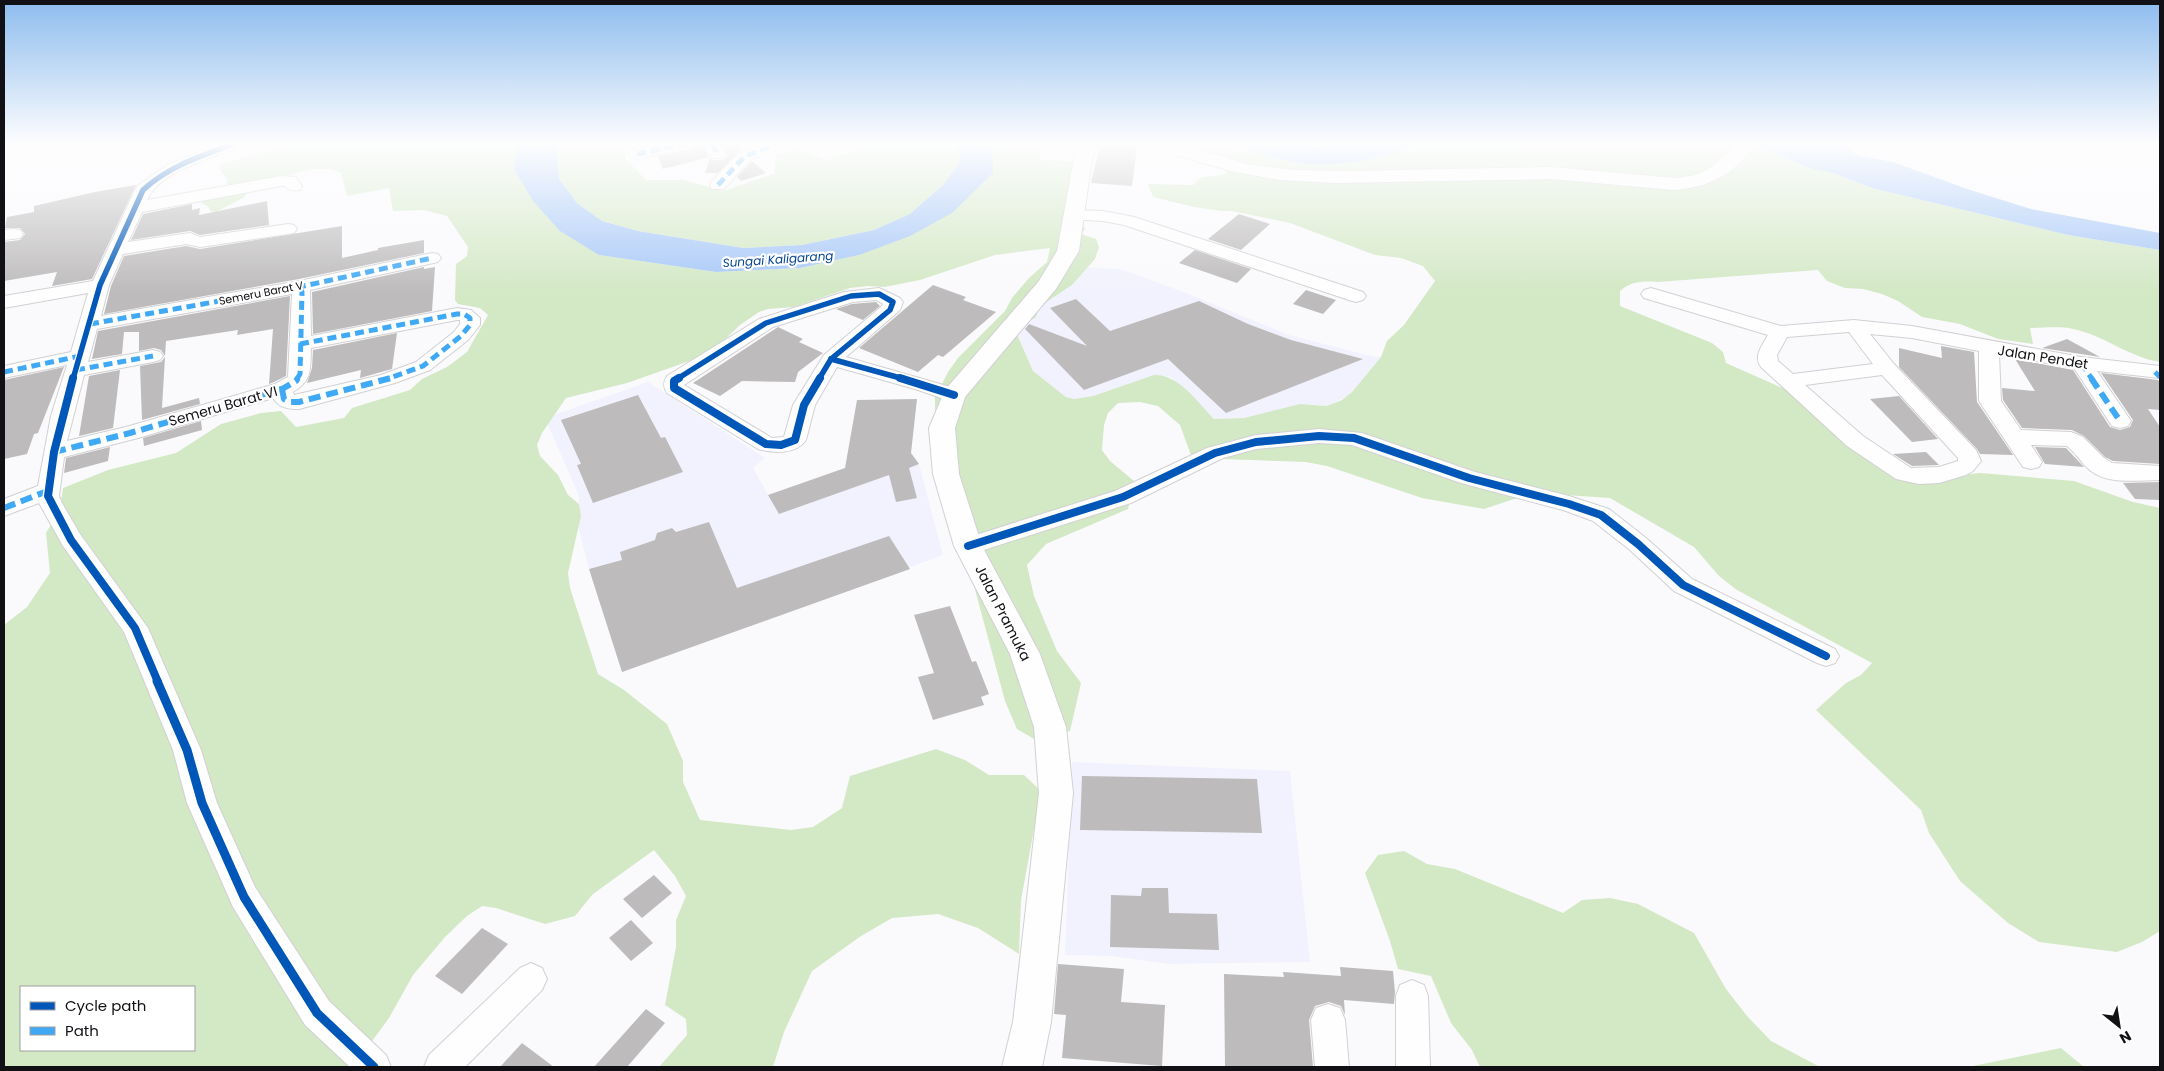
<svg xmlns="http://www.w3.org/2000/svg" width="2164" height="1071" viewBox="0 0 2164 1071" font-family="Poppins,sans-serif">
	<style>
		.built { fill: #f2f2fe }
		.green { fill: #d3e8c5; fill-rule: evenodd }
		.water { fill: #a6c7f7 }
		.building { fill: #bdbbbb }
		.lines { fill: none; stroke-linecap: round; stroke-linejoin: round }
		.minor-casing { stroke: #d1d1d4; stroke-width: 2 }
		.secondary-casing { stroke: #d1d1d4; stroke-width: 2 }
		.minor { fill: #fefeff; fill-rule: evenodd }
		.secondary { fill: #fefeff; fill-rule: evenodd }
		.quiet-far1 { stroke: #3fa9f5; stroke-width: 5; stroke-dasharray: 9 5; stroke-linecap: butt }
		.quiet { stroke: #3fa9f5; stroke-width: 6; stroke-dasharray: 12 6; stroke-linecap: butt }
		.cycleway-far2-casing { stroke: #fff; stroke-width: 8 }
		.cycleway-far1-casing { stroke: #fff; stroke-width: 11 }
		.cycleway-casing { stroke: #fff; stroke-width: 12 }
		.cycleway-far2 { stroke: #0057b8; stroke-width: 5.5 }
		.cycleway-far1 { stroke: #0057b8; stroke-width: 8 }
		.cycleway { stroke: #0057b8; stroke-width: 9 }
		.labels { text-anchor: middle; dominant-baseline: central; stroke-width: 4.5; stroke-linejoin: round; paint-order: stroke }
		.far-street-label { font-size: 11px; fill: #111115; stroke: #fff }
		.far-water-label { font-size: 12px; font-style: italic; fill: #074694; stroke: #fff }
		.street-label { font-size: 14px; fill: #111115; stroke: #fff }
	</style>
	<rect width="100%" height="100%" fill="#fafafd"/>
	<g class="built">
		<polygon points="1086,267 1120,269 1181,291 1289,335 1371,356 1381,357 1348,396 1327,406 1309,404 1244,418 1214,419 1171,377 1154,375 1093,396 1074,399 1066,397 1033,371 1016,332 1039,307 1067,289"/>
		<polygon points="648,382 765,458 753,468 779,514 919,464 943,555 622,672 589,569 579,530 579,496 545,418"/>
		<polygon points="1072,762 1290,771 1310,962 1168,964 1112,956 1065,955"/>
	</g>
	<g class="green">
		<path d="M285,144H518L514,169L599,255L716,272L800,268L859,255L992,148L987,144H1044L1039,159L1073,162L1063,224L1086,228L1081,234L1096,239L1099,247L1095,259L1072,285L1039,307L1036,317L1018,328L1016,332L1033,371L1066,397L1074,399L1093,396L1154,375C1179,374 1198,403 1214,419L1244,418L1300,404L1327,406L1342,400L1352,392L1381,357L1387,341L1404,325L1435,281L1423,266L1401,258L1375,255L1290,223L1232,211H1221L1194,207L1153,197L1148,184L1193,185L1200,178L1226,174L1227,160L1186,144H1235L1251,150L1301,163L1408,149L1417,144H1755L1812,169L1833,173L1872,188L2068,235L2160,250V362C2128,357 2104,335 2073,329C2060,326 2044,328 2030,328L2033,344L1998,339L1960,324L1922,317L1898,301L1882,294L1863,289L1845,288L1827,281L1818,270L1658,282C1643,281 1632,281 1620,291V306L1712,343L1723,352L1726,363L1791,392L1910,481L1980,473L2074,481L2133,502L2160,508V931L2142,942L2117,952L2039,942L2008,923L1960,881L1929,833L1921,810L1816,710L1846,683L1861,675L1872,663L1737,590L1719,576L1694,547L1610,498L1565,495L1544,489L1484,509L1422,498L1327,466L1306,462L1192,458L1180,425L1158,406L1140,402L1118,403L1108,413L1104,425L1102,450L1110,461L1134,481L1128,509L1046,544L1027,565L1034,596L1057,651L1081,683L1070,731L1034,739L1017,729L1005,701L973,582L980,551L935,439V398L948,372L958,358L1005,311L1012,298L1029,278L1047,262L1050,248L995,255L920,280L884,287L868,286L850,288L794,307L768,309L759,312L740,325L719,345L698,358L627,383L566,398L542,433L537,445L540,456L558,475L568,495L579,504L581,516L568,573L570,588L598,674L624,690L667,724L683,761V782L700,820L791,830L813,827L842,808L850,776L936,749L965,760L989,775H1024L1041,791L1021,900L1019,954L978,928L938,914L892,918L861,936L812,971L784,1032L773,1067H659L687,1035L686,1019L665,1005L676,947V920L686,896L675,876L654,850L593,894L575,916L545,924L496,908L482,906L467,916L445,937L413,975L389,1018L353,1067H4V625L27,607L50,573L46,533L60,509L63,488L108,470L176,453L221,424L261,413L281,411L296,427L344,418L352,408L410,390L422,379L447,367L467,352L488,315L480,308L458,304L455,300L456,264L467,256L468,247L447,216L424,210L393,211L389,188L347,196L341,173L330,169H314L257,182L243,198L216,212L210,211L209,207L201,203L224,189L228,180L218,167L222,164L274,149ZM21,987H194V1050H21Z"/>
		<polygon points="556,144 626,144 625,158 646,180 684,180 723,191 774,174 776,155 797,148 826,160 868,146 865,144 958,144 960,162 944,184 910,214 874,230 802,245 743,248 638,231 602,221 577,203 558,179"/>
		<polygon points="1404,851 1427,864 1455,869 1563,913 1582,900 1610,898 1638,904 1694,933 1726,989 1747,1016 1771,1041 1820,1067 1480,1067 1472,1050 1451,1023 1431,976 1398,969 1390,941 1365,873 1378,855"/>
		<polygon points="2061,1048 2084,1067 1968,1067"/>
	</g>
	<g class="water">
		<polygon points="518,144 556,144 559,179 577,203 602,221 638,231 743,248 802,245 874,230 910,214 944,184 960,162 958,144 987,144 992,148 993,173 952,213 910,236 859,255 800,268 716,272 599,255 560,231 533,201 514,169"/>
		<path d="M1235,144H1302L1315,146L1326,144H1417C1390,159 1333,167 1301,163C1281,161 1254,152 1235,144Z"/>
		<polygon points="1758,144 1846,144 1851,152 1861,156 1893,162 1967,189 2031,209 2160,233 2160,250 2068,235 1872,188 1833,173 1812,169 1756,145"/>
	</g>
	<g class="building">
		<polygon points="696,144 702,144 709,157 663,169 658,156 692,149"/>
		<polygon points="722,144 737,144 741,150 718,173 705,173 710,158 712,160 724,160 728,156"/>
		<polygon points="1100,145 1137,146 1132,186 1091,183"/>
		<polygon points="752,161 766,173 741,181 737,177"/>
		<polygon points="136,185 92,279 52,286 57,272 4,281 4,242 20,240 25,234 20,228 5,228 7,217 34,212 34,206 95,192"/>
		<polygon points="267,201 269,225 200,235 190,231 131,240 143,214 192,204 192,210 200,208 199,215"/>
		<polygon points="1239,214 1270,224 1241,250 1208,239"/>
		<polygon points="342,226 342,258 378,250 378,248 424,240 424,253 299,279 104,314 111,286 124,256 186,246 200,249"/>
		<polygon points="1195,250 1251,269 1237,283 1179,263"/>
		<polygon points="424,267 424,269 435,267 432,311 313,334 312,292"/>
		<polygon points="933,285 966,297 963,300 996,312 943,357 938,355 918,372 859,348"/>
		<polygon points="1306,290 1336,300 1323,314 1293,304"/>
		<polygon points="290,296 286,376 274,382 269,384 273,329 237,335 238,330 166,341 165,356 161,350 154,348 139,351 139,332 124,332 122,354 92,359 98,331"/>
		<polygon points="1076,299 1110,331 1199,301 1248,324 1291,340 1363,359 1226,413 1168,359 1084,390 1025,329 1029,324 1087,346 1050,308"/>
		<polygon points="876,302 880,306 863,320 836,309 852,304"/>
		<polygon points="778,327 803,339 799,342 823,353 798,372 795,382 742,381 720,396 693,383"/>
		<polygon points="397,333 392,369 360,378 361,370 307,383 312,368 313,350"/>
		<polygon points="2067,339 2100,357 2042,348"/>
		<polygon points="1941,346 1974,352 1977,402 2013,455 1980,454 1977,449 1899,367 1899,348 1942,358"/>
		<polygon points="165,357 162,408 199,398 200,404 142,420 140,366 161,362"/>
		<polygon points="2015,359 2073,370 2110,427 2120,430 2130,427 2133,420 2101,373 2158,380 2160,382 2160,410 2148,409 2160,427 2160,464 2113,461 2105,457 2084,436 2072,430 2022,428 2003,400 2002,388 2035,391"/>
		<polygon points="64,367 38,433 34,434 27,454 4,459 4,380"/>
		<polygon points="120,370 113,428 79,436 89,376"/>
		<polygon points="638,395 661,438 665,437 683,472 593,503 577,465 581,464 561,420"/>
		<polygon points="1899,396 1938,439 1912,442 1870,399"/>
		<polygon points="917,399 911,453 919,464 909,468 917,498 896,502 889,475 779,514 768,495 845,468 857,400"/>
		<polygon points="201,421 202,430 144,446 143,438"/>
		<polygon points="110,447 108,461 64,473 66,458"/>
		<polygon points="2035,447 2066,448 2084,467 2045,464"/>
		<polygon points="1926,452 1939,465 1912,466 1893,454"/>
		<polygon points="2160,482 2160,500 2135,499 2123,483"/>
		<polygon points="709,522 737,588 889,536 910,569 622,672 589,569 622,560 620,552 655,540 657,533 672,528 676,532"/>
		<polygon points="950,606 972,662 976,661 989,694 981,697 984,705 933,720 918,677 934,673 914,615"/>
		<polygon points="1082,776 1257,779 1262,833 1080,830"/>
		<polygon points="654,875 672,893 642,918 623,899"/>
		<polygon points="1142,888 1168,888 1169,913 1217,914 1219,950 1110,947 1111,895 1141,896"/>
		<polygon points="631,920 653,943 631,961 609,938"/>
		<polygon points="482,928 508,944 462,994 435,976"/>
		<polygon points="1058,964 1124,969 1121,1002 1165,1005 1162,1066 1062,1058 1066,1015 1054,1014"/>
		<polygon points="1340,967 1393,971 1395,992 1394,1004 1344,1000 1345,1015 1341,1006 1329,1002 1315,1006 1309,1020 1313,1067 1225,1066 1224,974 1284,977 1283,972 1341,976"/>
		<polygon points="646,1009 665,1023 627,1067 594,1067"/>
		<polygon points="522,1043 554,1067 500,1067"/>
	</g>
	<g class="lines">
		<defs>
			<g id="minor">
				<path d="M220,144H241L239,147C211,158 160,171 147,200L281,176L296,177L302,186L300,190C294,191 289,191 285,186H281L142,212L128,242L190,233L200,237L288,224L294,225L297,229L294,233L288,234L200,247L186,244L123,254L109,285L101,316L299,281L432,253L438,254L441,258L438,262L310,290L311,336L457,308L471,310L480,318V325L468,340L430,370L395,383L299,409C289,409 279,408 273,398L138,438L64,457L59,496L62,503L80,534L148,628L201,750L217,803L255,887L329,1001L386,1055L391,1067H350L305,1025L233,907L187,803L173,750L124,632L63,546L39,503L4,516V499L38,486L51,416L67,365L4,378V366L71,352L88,293L4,308V296L93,281L137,186L167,165ZM292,294L288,377L275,384L126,427L67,441L84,375L153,362L160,360L163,356L160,352L153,350L88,362L97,329ZM457,320H460V324L454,332L416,362L381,375L294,395L293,392C313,380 310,369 311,348Z"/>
				<polygon points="665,144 694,144 692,147 637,159 631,157 629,154 631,151"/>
				<polygon points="704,144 720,144 726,155 724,158 712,158"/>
				<polygon points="763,144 785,144 783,147 751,159 724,189 712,189 710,185 712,181 739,153"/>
				<polygon points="1074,210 1103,211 1134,217 1363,292 1366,296 1363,300 1356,302 1349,300 1124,225 1103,221 1068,219 1065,215 1068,211"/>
				<polygon points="14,229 20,230 23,234 20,238 4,240 4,230"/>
				<path d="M879,288L900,298L903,302L900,310L846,357L961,390L964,395L961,400L954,402L947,400L915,389L837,367L815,405L806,440C796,455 773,453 758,449L667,393C663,387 663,382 667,376L759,319L844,292ZM876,300L883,304L881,307L824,355L793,405L784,437L772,438L684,385L773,327L853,302Z"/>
				<path d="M1651,288L1781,326L1854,320L1912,326L2081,357L2160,366V378L2097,371L2131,421L2128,426L2120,428L2112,426L2074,368L1999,354L2001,401L2021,430L2071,432L2083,437L2104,458L2112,463L2160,466V480C2140,480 2108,485 2091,471C2082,464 2076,453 2067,446L2031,445L2042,462L2039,467L2031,469L2023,467L1979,401V351L1912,338L1870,334L1894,364L1976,450L1981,461L1973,471L1966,475L1939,483L1919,484L1896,479L1847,446L1761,367C1753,356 1762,346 1768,335L1644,298L1641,294L1644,290ZM1849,332L1873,364L1793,374L1778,361L1777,355L1787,337ZM1882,375L1958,458V461L1939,467L1911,468L1863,436L1805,385Z"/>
				<polygon points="1319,429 1362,433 1475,472 1569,496 1609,509 1646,538 1692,579 1835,649 1839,656 1835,663 1826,666 1817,663 1674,591 1630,550 1593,521 1563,510 1461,483 1352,445 1319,443 1256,449 1223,458 1131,503 968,555 960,552 956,546 960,540 1115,491 1207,448 1256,435"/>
				<polygon points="531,963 542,968 547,979 542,990 465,1067 424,1067 429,1055 520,968"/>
				<polygon points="1412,980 1424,985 1428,996 1430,1067 1396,1067 1396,996 1400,985"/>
				<polygon points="1328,1004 1340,1008 1345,1020 1349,1067 1315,1067 1311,1020 1316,1008"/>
			</g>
			<g id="secondary">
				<polygon points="1080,144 1098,144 1092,158 1079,251 1056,289 965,397 955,428 959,474 982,546 1040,654 1066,727 1073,793 1051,1022 1042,1067 1002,1067 1013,1022 1039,793 1034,727 1010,654 954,546 933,474 929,428 945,390 1039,281 1057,251 1074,158"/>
				<path d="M1150,144H1178L1251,165L1293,170L1350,171L1551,167L1674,178C1707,176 1713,166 1736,144H1755C1734,175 1710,187 1674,190L1551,179L1336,183L1279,180L1231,171L1152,148Z"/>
			</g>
		</defs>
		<use href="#minor" class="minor-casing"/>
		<use href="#secondary" class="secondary-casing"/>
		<use href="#minor" class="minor"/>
		<use href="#secondary" class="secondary"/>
		<g class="quiet-far1">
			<polyline points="712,144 718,155"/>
			<polyline points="637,154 686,144"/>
			<polyline points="718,185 745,156 777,144"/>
			<polyline points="90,324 299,287 432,258"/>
			<polyline points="300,344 457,314 464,314 470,318 470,325 461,336 423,366 387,379"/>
			<polyline points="2081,363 2092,379"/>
			<polyline points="76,370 153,356"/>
			<polyline points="4,372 80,356"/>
			<polyline points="2155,372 2160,377"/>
			<polyline points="297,379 300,374 302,292 299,287"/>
		</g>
		<g class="quiet">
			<polyline points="2091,378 2120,421"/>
			<polyline points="282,389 284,399 290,402 299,402 391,378"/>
			<polyline points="54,452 130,433 282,389 296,381 298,378"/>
			<polyline points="4,508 50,490"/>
		</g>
		<defs>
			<g id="cycleway-far2">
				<polyline points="831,359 904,379"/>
				<path d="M73,379L100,285L143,190C169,166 201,156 233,144"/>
				<polyline points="677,379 766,323 851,296 879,294 893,302 890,310 831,359"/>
				<polyline points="819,379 831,359"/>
			</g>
			<g id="cycleway-far1">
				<polyline points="73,378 54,452 48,496 71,540 135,628 158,682"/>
				<polyline points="679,378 674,381 674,388 766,444 781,445 795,440 804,405 820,378"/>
				<polyline points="900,378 954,395"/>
				<polyline points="968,546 1123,497 1215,453 1256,442 1319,436 1354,438 1469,478 1569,504 1601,515 1638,544 1683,585 1826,656"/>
			</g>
			<polyline id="cycleway" points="157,681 187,750 202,803 244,897 317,1013 374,1067"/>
		</defs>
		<use href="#cycleway-far2" class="cycleway-far2-casing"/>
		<use href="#cycleway-far1" class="cycleway-far1-casing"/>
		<use href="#cycleway" class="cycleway-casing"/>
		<use href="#cycleway-far2" class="cycleway-far2"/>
		<use href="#cycleway-far1" class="cycleway-far1"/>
		<use href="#cycleway" class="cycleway"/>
	</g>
	<linearGradient id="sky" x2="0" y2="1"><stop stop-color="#8dbcee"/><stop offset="0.49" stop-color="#fdfdfe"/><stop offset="1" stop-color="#fdfdfe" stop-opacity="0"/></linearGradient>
	<rect width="2164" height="293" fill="url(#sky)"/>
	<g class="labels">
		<g class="far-street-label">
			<text transform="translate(261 293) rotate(-11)">Semeru Barat V</text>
		</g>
		<g class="far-water-label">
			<text transform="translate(778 259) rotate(-4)">Sungai Kaligarang</text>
		</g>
		<g class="street-label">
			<text transform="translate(2043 357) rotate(9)">Jalan Pendet</text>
			<text transform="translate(223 406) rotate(-16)">Semeru Barat VI</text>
			<text transform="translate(1003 613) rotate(63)">Jalan Pramuka</text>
		</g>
	</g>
	<rect width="2164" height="1071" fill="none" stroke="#111115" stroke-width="10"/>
	<rect x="20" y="986" width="175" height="65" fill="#ffffff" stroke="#a0a0a1"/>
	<rect x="30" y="1002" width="25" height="8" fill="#0057b8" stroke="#a0a0a1"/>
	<text x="65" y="1011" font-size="15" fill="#111115">Cycle path</text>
	<rect x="30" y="1027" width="25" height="8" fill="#3fa9f5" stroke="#a0a0a1"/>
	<text x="65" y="1036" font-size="15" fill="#111115">Path</text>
	<g transform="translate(2119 1026) rotate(150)" stroke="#ffffff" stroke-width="4" paint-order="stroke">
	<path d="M0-4L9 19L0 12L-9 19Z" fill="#111115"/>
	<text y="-8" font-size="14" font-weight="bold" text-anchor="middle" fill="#111115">N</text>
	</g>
</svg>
